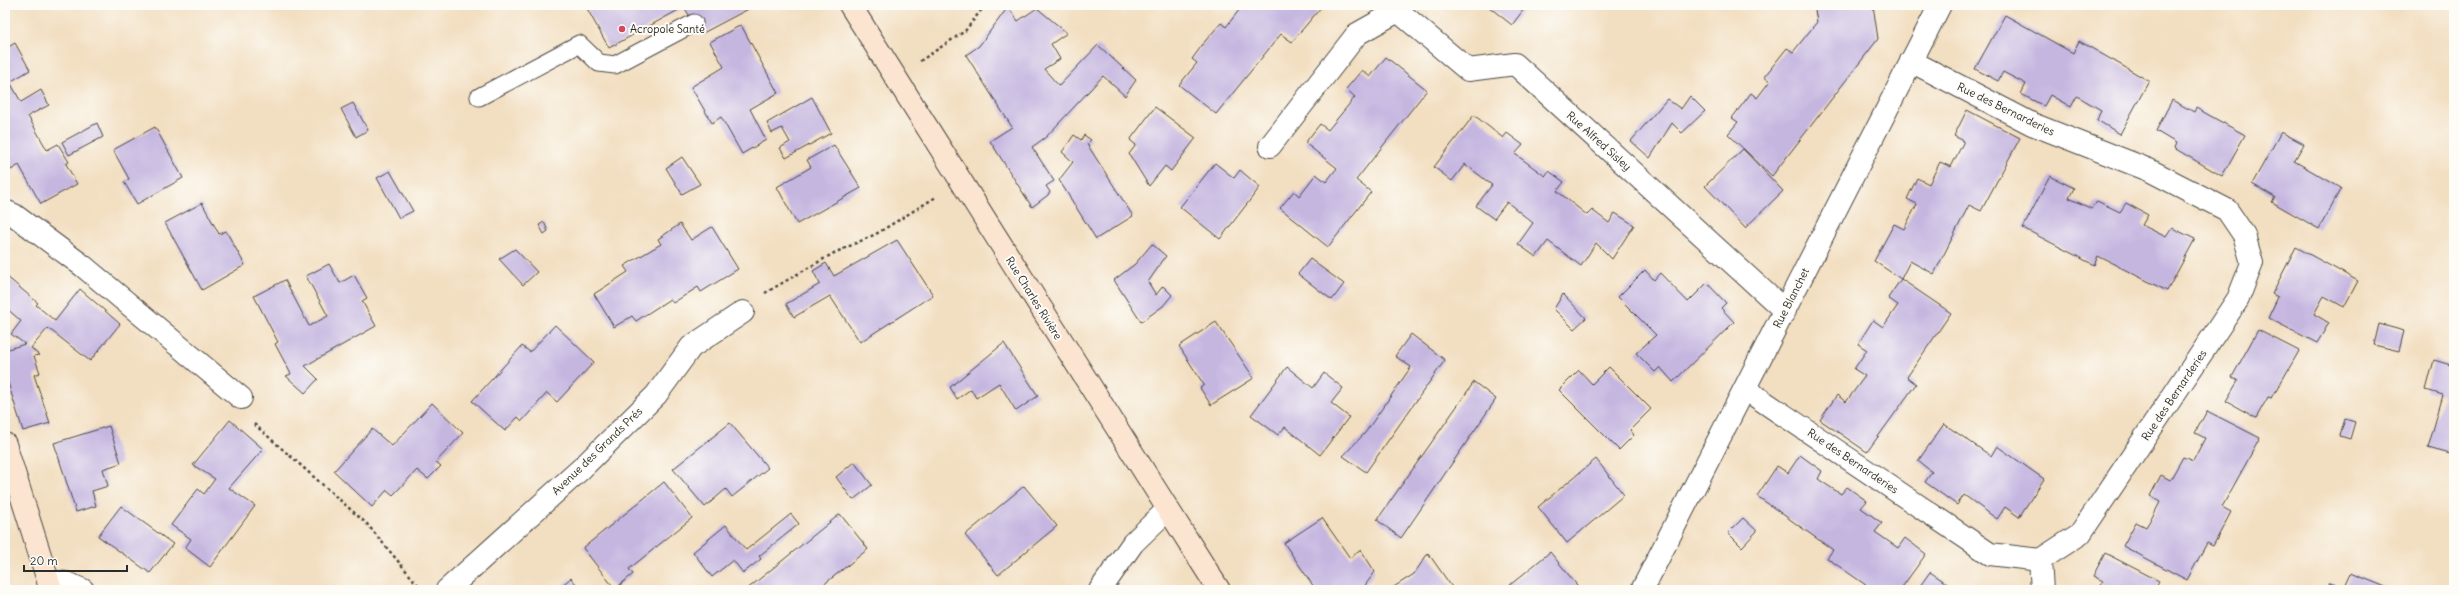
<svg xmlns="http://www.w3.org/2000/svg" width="2459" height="595" viewBox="0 0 2459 595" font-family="Delius,sans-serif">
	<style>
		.building { fill: #c5b6e0 }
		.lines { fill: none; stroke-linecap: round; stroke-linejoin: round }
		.lane-casing { stroke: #494641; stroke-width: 19 }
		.street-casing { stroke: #494641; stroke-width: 24 }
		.secondary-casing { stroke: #494641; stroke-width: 24 }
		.path { stroke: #494641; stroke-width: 2.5; stroke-dasharray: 3 3; stroke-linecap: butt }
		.lane { stroke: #fff; stroke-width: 17 }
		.street { stroke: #fff; stroke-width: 22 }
		.secondary { stroke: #fce5d0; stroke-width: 22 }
		.poi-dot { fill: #d1495b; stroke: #fdfcf7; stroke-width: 1.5 }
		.labels { text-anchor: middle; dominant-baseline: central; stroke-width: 4; stroke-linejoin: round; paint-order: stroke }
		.poi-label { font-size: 11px; fill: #2b2b2b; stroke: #fdfcf7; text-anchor: start }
		.street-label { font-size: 11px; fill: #2b2b2b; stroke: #fdfcf7 }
	</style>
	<rect width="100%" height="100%" fill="#fdfcf7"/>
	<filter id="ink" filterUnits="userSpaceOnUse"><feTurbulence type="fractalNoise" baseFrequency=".025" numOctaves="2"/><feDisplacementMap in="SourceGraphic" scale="8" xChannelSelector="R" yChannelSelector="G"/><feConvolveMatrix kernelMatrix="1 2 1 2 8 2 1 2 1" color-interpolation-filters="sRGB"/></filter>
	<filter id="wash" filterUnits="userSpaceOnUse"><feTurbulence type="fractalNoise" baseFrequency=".012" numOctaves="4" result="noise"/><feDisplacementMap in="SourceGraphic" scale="16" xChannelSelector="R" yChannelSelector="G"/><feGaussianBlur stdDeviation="0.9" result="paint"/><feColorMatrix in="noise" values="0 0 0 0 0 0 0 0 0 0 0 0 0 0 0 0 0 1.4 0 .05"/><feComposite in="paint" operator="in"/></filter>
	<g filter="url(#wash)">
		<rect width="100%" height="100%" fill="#f2dec0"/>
		<g id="blocks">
			<g class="building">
				<polygon points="585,5 756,5 701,34 684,7 609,48"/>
				<polygon points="1243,5 1323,5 1292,42 1281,34 1216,114 1179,85 1197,63 1192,59 1206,40 1221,23 1226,27"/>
				<polygon points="1491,5 1527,5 1512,25 1489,7"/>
				<polygon points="1814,5 1873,5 1878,39 1772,176 1728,134 1738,122 1732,118 1751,93 1757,98 1770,81 1764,77 1787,48 1793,52 1817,22"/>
				<polygon points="1008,7 1018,21 1037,8 1067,33 1051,44 1060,59 1044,69 1059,86 1098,45 1136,80 1125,96 1103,76 1046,137 1032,147 1054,181 1046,186 1050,192 1048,195 1032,207 990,141 1012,127 966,55 979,46"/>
				<polygon points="2005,15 2073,53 2079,41 2149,81 2120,134 2097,120 2101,110 2077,96 2071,107 2050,95 2044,106 2021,94 2026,84 2003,72 1998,81 1975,69"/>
				<polygon points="741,25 778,93 750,109 766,140 742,154 721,117 712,123 691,87 724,67 710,42"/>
				<polygon points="15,43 30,70 10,82 21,102 41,90 49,105 28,116 47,150 58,144 69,162 66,164 77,184 41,204 19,165 11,170 5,160 5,49"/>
				<polygon points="1386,57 1427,90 1356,180 1371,192 1328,247 1280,208 1294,191 1299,196 1316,174 1326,182 1337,168 1305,143 1320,124 1328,130 1355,97 1346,89 1362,70 1370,77"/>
				<polygon points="1690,96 1705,111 1682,133 1672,123 1650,158 1631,141 1667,99 1681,109"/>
				<polygon points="812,97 831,133 786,158 780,148 790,142 782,128 772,133 767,123"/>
				<polygon points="2172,100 2194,112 2196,108 2245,135 2222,176 2174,148 2176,143 2156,131"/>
				<polygon points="353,103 368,130 356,137 341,109"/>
				<polygon points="1155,107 1196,138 1171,171 1165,166 1149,186 1129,154 1136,145 1130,140"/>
				<polygon points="1967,110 2020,138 1981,211 1969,205 1934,274 1910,261 1901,279 1951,313 1907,377 1916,384 1867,452 1820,420 1837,395 1846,402 1865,376 1854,369 1867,350 1858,344 1873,320 1883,327 1898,305 1888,298 1901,279 1874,261 1894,224 1904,229 1917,204 1907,199 1917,178 1929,184 1940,162 1951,167 1964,141 1954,136"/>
				<polygon points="1474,115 1503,138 1507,133 1523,145 1515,154 1545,176 1549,171 1564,182 1557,191 1587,215 1592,210 1609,223 1615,213 1634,225 1612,259 1596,243 1581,266 1548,241 1536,257 1518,244 1533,223 1507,202 1494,219 1476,206 1492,185 1465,164 1452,181 1434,167"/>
				<polygon points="97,123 103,137 69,155 62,142"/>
				<polygon points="155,127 183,178 137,204 124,182 129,179 113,150"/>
				<polygon points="2281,132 2304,144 2294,161 2341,188 2319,229 2272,202 2275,197 2252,184"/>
				<polygon points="1074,135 1081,140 1084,135 1091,140 1087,144 1133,216 1096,239 1059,180 1073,162 1062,152"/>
				<polygon points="834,145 861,188 797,224 777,187 811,167 807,160"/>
				<polygon points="1743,149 1783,191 1745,228 1705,186"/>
				<polygon points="682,157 700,184 682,194 666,168"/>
				<polygon points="1215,163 1234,178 1240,170 1260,187 1220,239 1180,207"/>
				<polygon points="390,171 413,211 399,218 377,178"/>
				<polygon points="2050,176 2074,188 2069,198 2092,209 2097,201 2120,212 2126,203 2148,215 2142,225 2166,237 2172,228 2195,239 2167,291 2098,256 2094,265 2023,228"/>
				<polygon points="202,203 219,234 226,231 245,265 202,290 165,223"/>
				<polygon points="544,222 548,231 544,234 539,225"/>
				<polygon points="680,224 691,240 712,227 738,269 701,292 698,287 673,303 670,299 636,321 632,316 614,327 594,294 628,272 624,266 661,244 658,239"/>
				<polygon points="897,240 933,295 860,342 830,296 794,317 786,304 820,284 813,271 826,263 834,276"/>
				<polygon points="1152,244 1166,256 1148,282 1156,295 1163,286 1172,295 1163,306 1141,322 1114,280 1135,264"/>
				<polygon points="2296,247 2358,281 2344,307 2324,296 2314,314 2329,323 2317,343 2268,318 2278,297 2272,294"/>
				<polygon points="515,249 537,272 523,285 499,259"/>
				<polygon points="1310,259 1344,284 1332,300 1298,274"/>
				<polygon points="329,264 340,283 354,275 367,298 362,301 376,326 305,366 318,379 305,393 286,376 291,374 275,344 278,342 254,296 285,280 309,326 328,316 306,276"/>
				<polygon points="1645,270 1654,280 1660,273 1688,302 1707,283 1726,303 1721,308 1734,322 1673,382 1660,367 1655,372 1636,353 1656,335 1618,297"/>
				<polygon points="5,275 38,303 36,305 55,321 80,289 120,324 90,361 48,328 31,348 39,355 34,356 40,373 34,375 50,423 23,431 5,373 5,350 25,344 11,334 21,321 5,307"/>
				<polygon points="1563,294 1586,318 1574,329 1554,309"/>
				<polygon points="1216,322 1254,378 1211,405 1200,388 1204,385 1179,346"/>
				<polygon points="2379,324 2404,331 2399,351 2374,345"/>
				<polygon points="555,325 594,362 557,402 547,393 522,421 518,417 505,431 472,401 522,346 530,352"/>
				<polygon points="2258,330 2299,351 2272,398 2268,397 2256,418 2226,401 2238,381 2232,377"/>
				<polygon points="1411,334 1445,360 1366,472 1343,456 1365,433 1411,367 1395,356"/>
				<polygon points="1004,343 1038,396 1016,411 999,383 976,398 971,389 957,399 950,387"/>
				<polygon points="2434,360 2454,366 2454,455 2428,448 2443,395 2426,390"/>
				<polygon points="1287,367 1313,388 1324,373 1343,388 1331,403 1349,417 1320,455 1285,427 1278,435 1251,415"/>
				<polygon points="1609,367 1651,409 1630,430 1634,435 1619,450 1559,390 1579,370 1592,384"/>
				<polygon points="1474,382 1496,399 1401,538 1377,520"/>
				<polygon points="432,403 463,433 436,462 441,466 428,479 417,470 393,495 387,490 372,507 334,471 372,429 392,446"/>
				<polygon points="2207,411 2260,438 2222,507 2231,512 2213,546 2207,543 2187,580 2123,546 2136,522 2146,527 2154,514 2160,502 2150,496 2161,475 2170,480 2183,457 2193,461 2205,438 2195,433"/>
				<polygon points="2345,419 2355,422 2350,439 2340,436"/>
				<polygon points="230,420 263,449 229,488 255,506 210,567 185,548 191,539 171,525 198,489 204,494 215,479 193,465"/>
				<polygon points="730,423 768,468 732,497 726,489 705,507 673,469"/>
				<polygon points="1944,424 1991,456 1997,446 2044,479 2019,517 2005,507 1997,519 1964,495 1957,505 1925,482 1932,472 1918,461"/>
				<polygon points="109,426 121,463 103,469 108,486 92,491 96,506 76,512 54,443"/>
				<polygon points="1800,455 1822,471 1818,479 1830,487 1841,494 1847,487 1867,501 1861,508 1882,523 1875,532 1898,548 1905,538 1926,554 1900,590 1873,590 1827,558 1833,550 1757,496 1777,466 1788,473"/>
				<polygon points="1596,459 1624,495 1567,543 1538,507"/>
				<polygon points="854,462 872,485 853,500 836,477"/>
				<polygon points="664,482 692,518 629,569 633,574 615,589 583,548"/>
				<polygon points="1024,486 1057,526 998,575 965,535"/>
				<polygon points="121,506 173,544 150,573 98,536"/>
				<polygon points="791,514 799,524 759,556 761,559 743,573 733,560 712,577 693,552 726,525 746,550"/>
				<polygon points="840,514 868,549 817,590 746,590"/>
				<polygon points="1322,518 1350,558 1361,550 1375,572 1363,588 1365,590 1316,590 1284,543"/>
				<polygon points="1743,518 1757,531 1742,547 1728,533"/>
				<polygon points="1550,552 1581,590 1504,590"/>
				<polygon points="1428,553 1454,590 1389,590 1414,574"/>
				<polygon points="2105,553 2159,581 2154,590 2098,590 2103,581 2093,576"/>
				<polygon points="1930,572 1952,587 1949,590 1917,590"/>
				<polygon points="2351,573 2393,590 2327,590 2330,583 2344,588"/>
				<polygon points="571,578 581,590 556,590"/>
			</g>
		</g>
	</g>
	<g filter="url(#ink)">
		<use href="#blocks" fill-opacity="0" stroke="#494641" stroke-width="1"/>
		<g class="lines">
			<defs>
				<polyline id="lane" points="479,97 579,44 599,63 615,65 694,23"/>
				<g id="street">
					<polyline points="1270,146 1357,34 1398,11 1468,70 1515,64 1785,311"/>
					<polyline points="5,211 14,215 83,266 241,398"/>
					<polyline points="1745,389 1990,554 2040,560 2080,534 2238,299 2252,263 2244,235 2227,210 2149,170 2032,124 1911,61"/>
					<polyline points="2040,560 2042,590"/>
					<polyline points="48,581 66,583 83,590"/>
					<polyline points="447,590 582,468 656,395 691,347 743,312"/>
					<polyline points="1100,590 1133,543 1167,510"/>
					<polyline points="1642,590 1940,5"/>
				</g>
				<g id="secondary">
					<polyline points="850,5 1219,590"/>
					<polyline points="5,444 51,590"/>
				</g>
			</defs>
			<use href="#lane" class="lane-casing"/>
			<use href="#street" class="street-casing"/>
			<use href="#secondary" class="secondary-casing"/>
			<g class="path">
				<polyline points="920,61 965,31 985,5"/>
				<polyline points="765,293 834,253 876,234 936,197"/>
				<polyline points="254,424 367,524 418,585"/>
			</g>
			<use href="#lane" class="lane"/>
			<use href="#street" class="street"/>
			<use href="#secondary" class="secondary"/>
		</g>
	</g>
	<circle class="poi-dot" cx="622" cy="29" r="4"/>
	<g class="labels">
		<g class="poi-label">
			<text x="630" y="29">Acropole Santé</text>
		</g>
		<g class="street-label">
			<text transform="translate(2006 109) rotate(26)">Rue des Bernarderies</text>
			<text transform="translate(1599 141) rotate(42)">Rue Alfred Sisley</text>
			<text transform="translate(1034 298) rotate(58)">Rue Charles Rivière</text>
			<text transform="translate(1791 298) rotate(-63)">Rue Blanchet</text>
			<text transform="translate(2174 395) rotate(-56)">Rue des Bernarderies</text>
			<text transform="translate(597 451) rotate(-44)">Avenue des Grands Prés</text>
			<text transform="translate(1853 461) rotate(34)">Rue des Bernarderies</text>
		</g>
	</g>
	<rect width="2459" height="595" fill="none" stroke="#fdfcf7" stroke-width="20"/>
	<path d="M24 565v6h103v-6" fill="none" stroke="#2b2b2b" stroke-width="2"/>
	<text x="30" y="565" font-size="12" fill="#2b2b2b" stroke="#fdfcf7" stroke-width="3" paint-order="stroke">20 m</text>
</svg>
